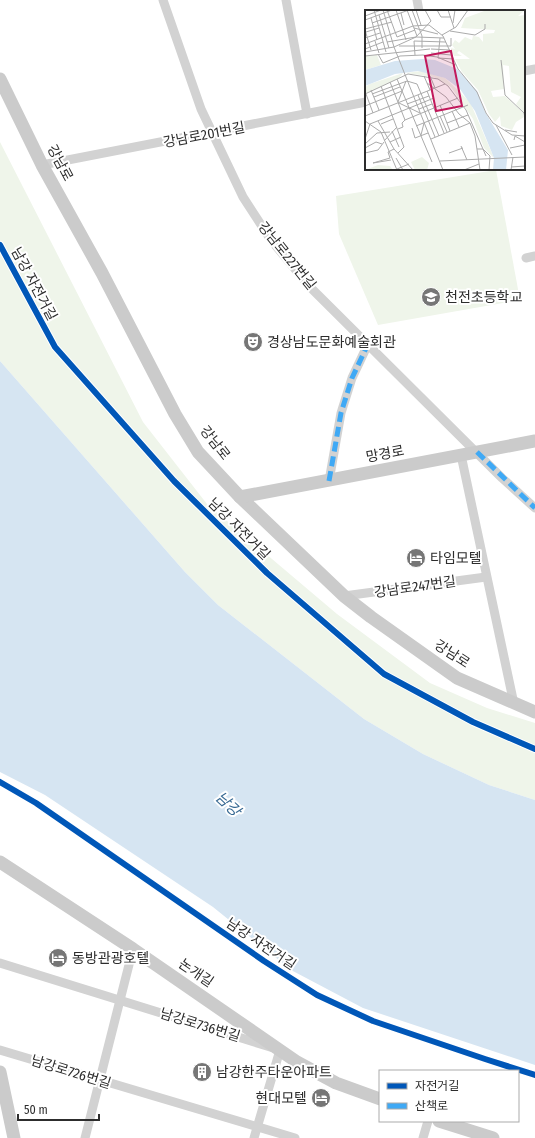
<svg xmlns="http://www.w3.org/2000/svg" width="535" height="1138" viewBox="0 0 535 1138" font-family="'Fira Sans Condensed','Noto Sans KR',sans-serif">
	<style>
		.green { fill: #eff5ea }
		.water { fill: #d6e5f2 }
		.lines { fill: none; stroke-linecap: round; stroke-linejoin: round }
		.street { stroke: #d2d2d2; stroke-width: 9 }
		.secondary { stroke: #cbcbcb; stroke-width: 13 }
		.quiet { stroke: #3fa9f5; stroke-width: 5; stroke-dasharray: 10 5; stroke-linecap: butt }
		.cycleway-casing { stroke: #fff; stroke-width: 8 }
		.cycleway { stroke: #0057b8; stroke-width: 6 }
		.labels { text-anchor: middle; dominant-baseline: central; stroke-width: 4; stroke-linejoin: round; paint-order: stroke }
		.street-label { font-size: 14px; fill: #2d2d2d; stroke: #fff }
		.poi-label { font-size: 14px; fill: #2d2d2d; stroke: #fff; text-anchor: start }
		.water-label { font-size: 15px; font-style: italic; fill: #376993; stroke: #fff }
		.inset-road { fill: none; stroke: #ababab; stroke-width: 1 }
		.view { fill: #c2185b; fill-opacity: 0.15; stroke: #c2185b; stroke-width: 2 }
		.inset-edge { fill: none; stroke: #2d2d2d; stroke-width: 2 }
	</style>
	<rect width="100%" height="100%" fill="#fff"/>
	<g class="green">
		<polygon points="0,142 143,422 207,504 337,614 430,683 487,708 535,723 535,800 489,785 423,754 364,719 218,605 185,572 0,361"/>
		<polygon points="496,170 520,300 378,325 339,234 336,196"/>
	</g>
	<polygon class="water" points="0,361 185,572 218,605 364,719 423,754 489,785 535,800 535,1065 363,1008 291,970 213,907 45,795 0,772"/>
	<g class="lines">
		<g class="street">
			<polyline points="163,0 201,109 243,197 271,240 309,286 502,478 535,508"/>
			<polyline points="286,0 307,114"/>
			<polyline points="417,0 419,11"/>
			<polyline points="524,71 535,69"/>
			<polyline points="42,165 366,102"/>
			<polyline points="526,258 535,256"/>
			<polyline points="461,455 514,704"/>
			<polyline points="329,481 341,413 352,378 368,344"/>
			<polyline points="344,596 486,577"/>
			<polyline points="0,963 280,1050 254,1138"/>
			<polyline points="0,1050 295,1138"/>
			<polyline points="85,1138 133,949"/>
			<polyline points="423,1138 428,1121"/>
		</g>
		<g class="secondary">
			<polyline points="0,79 42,165 102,273 175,414 198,452 240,497 344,596 371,617 457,678 535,712"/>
			<polyline points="240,497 535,441"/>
			<polyline points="0,862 133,949 297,1062 336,1083 380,1099"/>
			<polyline points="0,1072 14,1138"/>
			<polyline points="439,1121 493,1138"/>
		</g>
		<g class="quiet">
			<polyline points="477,452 535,508"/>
			<polyline points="329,481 341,413 352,378 368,344"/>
		</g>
		<defs>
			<g id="cycleway">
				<polyline points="0,245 55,347 174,481 267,573 384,674 473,722 535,749"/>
				<polyline points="0,782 36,803 264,961 317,995 373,1021 485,1059 535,1075"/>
			</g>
		</defs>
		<use href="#cycleway" class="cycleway-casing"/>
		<use href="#cycleway" class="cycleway"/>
	</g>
	<defs>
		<symbol id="school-disc" viewBox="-11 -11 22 22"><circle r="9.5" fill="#767676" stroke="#fff"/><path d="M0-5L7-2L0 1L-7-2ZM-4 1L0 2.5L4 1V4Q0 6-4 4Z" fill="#fff"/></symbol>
		<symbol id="theatre-disc" viewBox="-11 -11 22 22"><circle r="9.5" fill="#767676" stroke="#fff"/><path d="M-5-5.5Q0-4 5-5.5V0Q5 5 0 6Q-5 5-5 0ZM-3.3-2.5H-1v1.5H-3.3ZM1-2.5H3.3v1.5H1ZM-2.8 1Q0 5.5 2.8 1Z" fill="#fff"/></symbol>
		<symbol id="hotel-disc" viewBox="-11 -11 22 22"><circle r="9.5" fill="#767676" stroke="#fff"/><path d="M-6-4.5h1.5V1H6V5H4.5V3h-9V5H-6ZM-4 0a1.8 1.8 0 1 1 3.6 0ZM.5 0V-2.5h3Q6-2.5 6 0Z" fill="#fff"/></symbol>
		<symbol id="building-disc" viewBox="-11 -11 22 22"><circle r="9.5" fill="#767676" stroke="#fff"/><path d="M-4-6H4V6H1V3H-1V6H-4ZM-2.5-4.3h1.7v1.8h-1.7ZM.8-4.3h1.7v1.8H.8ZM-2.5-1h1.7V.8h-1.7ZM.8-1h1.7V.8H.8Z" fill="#fff"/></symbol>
	</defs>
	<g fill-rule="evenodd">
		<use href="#school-disc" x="420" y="286" width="22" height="22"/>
		<use href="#theatre-disc" x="242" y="331" width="22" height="22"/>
		<use href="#hotel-disc" x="405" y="547" width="22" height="22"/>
		<use href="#hotel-disc" x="47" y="947" width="22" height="22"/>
		<use href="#building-disc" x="191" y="1061" width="22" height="22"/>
		<use href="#hotel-disc" x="310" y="1087" width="22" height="22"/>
	</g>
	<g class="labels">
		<g class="street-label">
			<text transform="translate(204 135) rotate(-11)">강남로201번길</text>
			<text transform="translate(60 163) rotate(62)">강남로</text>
			<text transform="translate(287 256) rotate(51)">강남로227번길</text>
			<text transform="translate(34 284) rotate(62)">남강 자전거길</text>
			<text transform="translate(215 443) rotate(52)">강남로</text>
			<text transform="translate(385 454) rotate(-11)">망경로</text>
			<text transform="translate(239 529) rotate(45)">남강 자전거길</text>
			<text transform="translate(415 587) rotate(-8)">강남로247번길</text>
			<text transform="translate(452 654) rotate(33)">강남로</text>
			<text transform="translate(261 944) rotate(34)">남강 자전거길</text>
			<text transform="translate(196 973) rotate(34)">논개길</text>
			<text transform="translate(200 1025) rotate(17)">남강로736번길</text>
			<text transform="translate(71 1072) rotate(17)">남강로726번길</text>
		</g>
		<g class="poi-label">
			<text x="445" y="297">천전초등학교</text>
			<text x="267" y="342">경상남도문화예술회관</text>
			<text x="430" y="558">타임모텔</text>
			<text x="72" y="958">동방관광호텔</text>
			<text x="216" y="1072">남강한주타운아파트</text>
			<text x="307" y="1098" text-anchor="end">현대모텔</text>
		</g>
		<g class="water-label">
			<text transform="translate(228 804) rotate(43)">남강</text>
		</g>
	</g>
	<g transform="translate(365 10)">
		<rect width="160" height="160" fill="#fff"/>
		<path d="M122,0H160L153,6L160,5V107L159,104L151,94L156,87L146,82L144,56L138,55L139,79L126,81L128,87L140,86L158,103L159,107L151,112L147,120L136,116L135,106L130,112L124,104L113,80L97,62L90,49H105L94,41L92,43L97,46H89L86,38L90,39L87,35L90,30L94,33L100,27L107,30L108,26L114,27L118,32V24L129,23L130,20L96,18L100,8ZM12,45L16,55L0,60V46ZM56,61L80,68L105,92L129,148L119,138L108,109L86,77L69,67L41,63ZM38,63L34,68L0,84V77L5,74ZM57,147L64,153L62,160H50L46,152ZM13,155L25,156L28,160H0Z" fill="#eff5ea"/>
		<path d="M57,49L70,50L92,59L112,81L120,102L143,140L141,160H128L129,148L110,101L95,79L80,68L53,61L30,64L0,76V60L30,51Z" fill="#d6e5f2"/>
		<path class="inset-road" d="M9,0L21,42M18,0L29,37L78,160M22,0L32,27M31,0L41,30M42,0L52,26M47,0L57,26V38M51,0L56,15M72,0L76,7H86M83,0L89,18M36,3L39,15M14,5L24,38M0,6L16,0M6,8L12,30M0,10L27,0M7,13L44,0M88,13L90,0M49,18L73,24M0,19L27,12M0,20L6,40M85,21L110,25L120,19V14M1,22L14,18M77,25L91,17L103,0M32,27L50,20M0,28L15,23M75,28L73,48L89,49M10,31L14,43M49,31L81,32M49,31L50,45M22,32L51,27L79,28M0,34L48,16L64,15L78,26L93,59L112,82L121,103L128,113L147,125L160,126M34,36H86V28M0,39L18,32M66,39L85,40M0,42L29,37L51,27L66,11L60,0M66,43L86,45M13,44L18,53L35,46L58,45L72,47L91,55M0,46L65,39M136,50L140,85L159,103L160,109M59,66L65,80M65,66L70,78M32,69L67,152M25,72L40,110M62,73L81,87L94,104L105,113L110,126L115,160M52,74L74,126M16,76L39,137L33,143M6,80L14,100M62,81L79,123M0,84L43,64L73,69L83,76L101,100L121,146M1,84L8,103M7,84L42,71L52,74M53,85L70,127M9,87L35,77M33,92L41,71M34,93L55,103M42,94L64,86M75,95L85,121M0,96L37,81M54,99L67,94M87,101L94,117M0,106L80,74M75,106L82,122M0,111L16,122L32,160M13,111L29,139L23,142L25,148M82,113L103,105M16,114L28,109M131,115L147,145M51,116L103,95M47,118L50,128L63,123M33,119L38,117L37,113L40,110L93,88M140,120L152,122M27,121L34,137M56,125L59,113M0,129L5,114L69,88M66,129L105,113M149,130L150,126L160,132M19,131L32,117M25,132L36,127M0,134L12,123L25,122M96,136L102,150M0,138L11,132L17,134M145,138L160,135M29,139L48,160M112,139H118L125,146L124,160M0,143L13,140L19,132M84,143L98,138M25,148L8,153L26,150M31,148L38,160M75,151L160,147M146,157L160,156M32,159L44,154M99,160L114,154M146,160L148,147"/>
		<path class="view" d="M86,41L97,96L71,101L60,46Z"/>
		<rect width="160" height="160" class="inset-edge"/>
	</g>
	<rect x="379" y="1070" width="140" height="52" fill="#ffffff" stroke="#ababab"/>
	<rect x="387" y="1083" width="20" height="6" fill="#0057b8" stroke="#ababab"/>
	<text x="415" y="1090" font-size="12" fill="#2d2d2d">자전거길</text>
	<rect x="387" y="1103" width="20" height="6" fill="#3fa9f5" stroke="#ababab"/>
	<text x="415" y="1110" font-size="12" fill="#2d2d2d">산책로</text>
	<path d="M18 1114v6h81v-6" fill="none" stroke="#2d2d2d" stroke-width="2"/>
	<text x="24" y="1114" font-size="12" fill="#2d2d2d" stroke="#ffffff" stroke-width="3" paint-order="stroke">50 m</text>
</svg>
